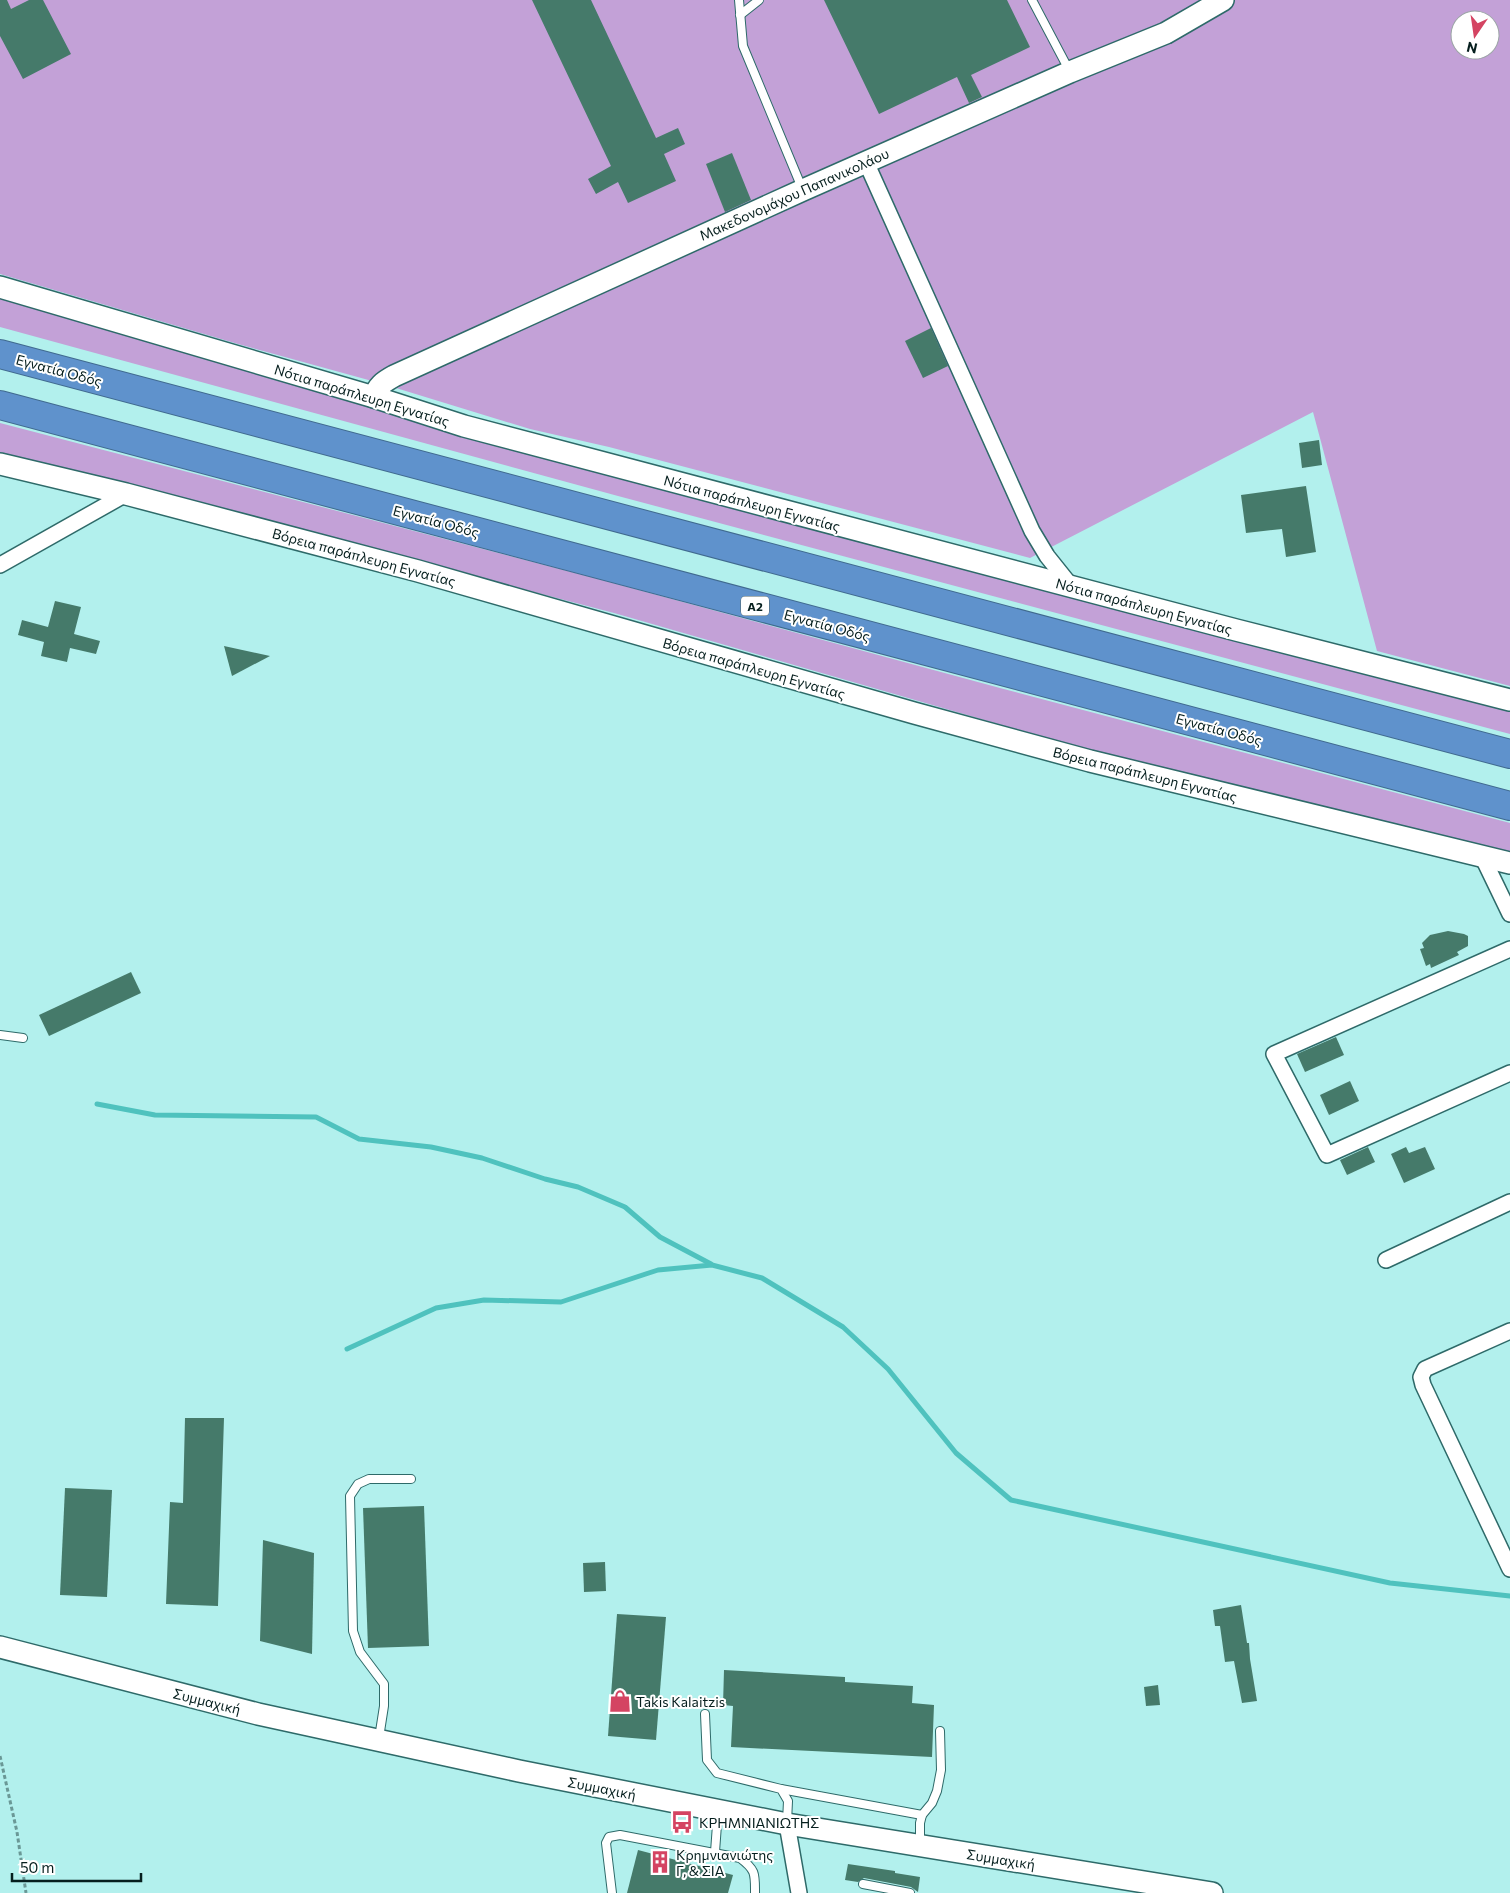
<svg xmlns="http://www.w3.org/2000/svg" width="1510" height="1893" viewBox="0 0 1510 1893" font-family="Commissioner,sans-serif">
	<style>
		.green { fill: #c3a1d7; fill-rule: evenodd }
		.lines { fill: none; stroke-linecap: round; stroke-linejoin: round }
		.stream { stroke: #4fc2be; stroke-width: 5 }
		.building { fill: #457a6a }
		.lane-casing { stroke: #2e6a69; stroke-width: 10 }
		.street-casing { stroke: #2e6a69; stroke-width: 18 }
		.secondary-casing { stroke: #2e6a69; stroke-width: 24 }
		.highway-casing { stroke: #406a8f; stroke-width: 30 }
		.path { stroke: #6a9896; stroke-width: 3; stroke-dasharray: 4 2.5; stroke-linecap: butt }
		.lane { stroke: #fff; stroke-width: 8 }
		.street { stroke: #fff; stroke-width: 15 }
		.secondary { stroke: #fff; stroke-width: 21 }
		.highway { stroke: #5f92cc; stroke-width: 28 }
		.labels { text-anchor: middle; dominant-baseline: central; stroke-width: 4; stroke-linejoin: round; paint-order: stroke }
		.shield { fill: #fff; stroke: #516262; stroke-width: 1 }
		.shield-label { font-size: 12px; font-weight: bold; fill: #061f1e }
		.street-label { font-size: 14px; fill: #061f1e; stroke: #fff }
		.poi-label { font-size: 14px; fill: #061f1e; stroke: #fff; text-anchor: start }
	</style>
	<rect width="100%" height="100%" fill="#b2f0ed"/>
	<g class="green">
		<path d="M0,0H1510V686L1377,651L1313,412L1030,558L609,447L530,429L383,384L238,344L0,274ZM1460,20H1490V50H1460Z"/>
		<polygon points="0,297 1510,709 1510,734 618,496 0,327"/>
		<polygon points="0,423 602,580 1000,688 1510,823 1510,853 1137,764 614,613 110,481 0,455"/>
	</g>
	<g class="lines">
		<g class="stream">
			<polyline points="97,1104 155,1115 316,1117 359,1139 431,1147 482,1158 545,1179 578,1187 625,1207 660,1237 711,1264"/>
			<polyline points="347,1349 436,1308 484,1300 561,1302 658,1270 712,1265 762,1278 843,1327 888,1369 956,1453 1011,1500 1390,1583 1510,1596"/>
		</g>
	</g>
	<g class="building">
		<polygon points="0,0 7,0 11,9 29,0 43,0 71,54 23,79 0,36"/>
		<polygon points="532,0 591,0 656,138 678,128 685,144 664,154 676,181 628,203 618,182 596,194 588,179 611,166"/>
		<polygon points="824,0 1007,0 1030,47 971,75 982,97 969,103 957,77 879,114"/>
		<polygon points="732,153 751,200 725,212 706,164"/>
		<polygon points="931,328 948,366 923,378 905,341"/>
		<polygon points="1319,440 1322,465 1302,468 1299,443"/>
		<polygon points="1306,486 1316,552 1286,557 1282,529 1246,533 1241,495"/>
		<polygon points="55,601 81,607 74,634 100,641 96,654 70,648 67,662 41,656 44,642 18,635 22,620 48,627"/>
		<polygon points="224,646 270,656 232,676"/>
		<polygon points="1448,931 1464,934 1468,936 1468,946 1457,952 1459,955 1431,968 1430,964 1426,966 1420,949 1424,948 1422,943 1430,935"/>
		<polygon points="131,972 141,993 49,1036 39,1015"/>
		<polygon points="1336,1037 1344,1055 1305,1072 1297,1054"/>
		<polygon points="1350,1081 1359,1101 1329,1115 1320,1095"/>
		<polygon points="1368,1147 1375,1162 1347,1175 1340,1160"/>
		<polygon points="1406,1147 1409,1153 1425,1147 1435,1169 1404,1183 1391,1154"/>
		<polygon points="185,1418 224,1418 218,1606 166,1604 170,1502 183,1503"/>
		<polygon points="65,1488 112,1490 107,1597 60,1595"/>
		<polygon points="424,1506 429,1646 368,1648 363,1508"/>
		<polygon points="263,1540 314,1553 312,1654 260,1641"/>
		<polygon points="605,1562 606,1591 584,1592 583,1563"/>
		<polygon points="1241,1605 1247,1643 1249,1643 1250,1659 1257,1701 1242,1703 1234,1661 1225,1662 1220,1626 1215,1626 1213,1610"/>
		<polygon points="617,1614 666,1617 656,1740 608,1736"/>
		<polygon points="724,1670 845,1677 845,1682 913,1686 912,1703 934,1705 932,1757 731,1747 733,1706 723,1705"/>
		<polygon points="1158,1685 1160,1705 1146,1706 1144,1687"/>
		<polygon points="638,1850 733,1875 728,1893 627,1893"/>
		<polygon points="848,1864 895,1871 895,1873 920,1877 918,1892 911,1887 864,1878 858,1882 845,1880"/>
	</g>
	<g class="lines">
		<defs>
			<g id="lane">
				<polyline points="739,0 743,46 802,188"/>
				<polyline points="1032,0 1069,70"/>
				<polyline points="740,15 759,0"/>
				<polyline points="0,1035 23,1038"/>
				<polyline points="705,1714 707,1760 717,1773 781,1789 788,1801 787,1822"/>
				<polyline points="379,1738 384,1706 384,1684 360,1652 353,1631 350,1496 358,1484 369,1479 411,1479"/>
				<polyline points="781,1789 922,1815"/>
				<polyline points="920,1844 920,1823 922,1815 932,1803 937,1791 941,1770 940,1731"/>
				<polyline points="715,1852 718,1811"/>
				<polyline points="863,1884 910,1893"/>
				<path d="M612,1893L606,1843L609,1837L620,1835L740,1858C756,1870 755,1874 755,1893"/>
			</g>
			<g id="street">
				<polyline points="866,162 1032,531 1047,556 1071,586"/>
				<polyline points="0,565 126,494"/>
				<polyline points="1482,856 1510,914"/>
				<polyline points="1510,949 1274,1054 1327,1155 1510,1073"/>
				<polyline points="1386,1260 1510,1202"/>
				<polyline points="1510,1331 1425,1369 1421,1377 1423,1385 1510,1569"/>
				<polyline points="787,1824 799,1893"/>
			</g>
			<g id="secondary">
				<polyline points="0,287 374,397 464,426 1236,630 1510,700"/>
				<path d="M374,397C378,386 383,382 394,376L803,190L1070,72L1166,33L1223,0"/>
				<polyline points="0,464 126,494 418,571 914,713 1090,761 1510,863"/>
				<polyline points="0,1647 258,1714 519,1771 787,1824 1212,1893"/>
			</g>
			<g id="highway">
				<polyline points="0,354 1510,754"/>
				<polyline points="0,405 1510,806"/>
			</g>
		</defs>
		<use href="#lane" class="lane-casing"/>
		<use href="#street" class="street-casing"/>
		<use href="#secondary" class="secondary-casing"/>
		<use href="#highway" class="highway-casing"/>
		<polyline class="path" points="0,1756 17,1832 26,1893"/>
		<use href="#lane" class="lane"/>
		<use href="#street" class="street"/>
		<use href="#secondary" class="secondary"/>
		<use href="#highway" class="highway"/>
	</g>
	<defs>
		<symbol id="shop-bare" viewBox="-9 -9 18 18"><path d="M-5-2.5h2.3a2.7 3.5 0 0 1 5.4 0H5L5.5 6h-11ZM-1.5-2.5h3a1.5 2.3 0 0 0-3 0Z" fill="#d44462" stroke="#fff" stroke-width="2.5" paint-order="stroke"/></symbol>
		<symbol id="bus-bare" viewBox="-9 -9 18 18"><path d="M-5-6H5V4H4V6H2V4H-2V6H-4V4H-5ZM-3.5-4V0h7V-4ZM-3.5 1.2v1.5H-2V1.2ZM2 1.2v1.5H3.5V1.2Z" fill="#d44462" stroke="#fff" stroke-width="2.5" paint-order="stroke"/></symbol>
		<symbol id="building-bare" viewBox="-9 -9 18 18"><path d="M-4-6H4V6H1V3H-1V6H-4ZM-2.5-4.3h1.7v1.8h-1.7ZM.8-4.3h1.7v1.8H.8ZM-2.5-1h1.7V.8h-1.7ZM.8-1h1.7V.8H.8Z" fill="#d44462" stroke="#fff" stroke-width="2.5" paint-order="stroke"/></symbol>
	</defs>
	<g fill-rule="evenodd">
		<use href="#shop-bare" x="604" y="1685" width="32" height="32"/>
		<use href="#bus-bare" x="666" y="1806" width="32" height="32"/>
		<use href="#building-bare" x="644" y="1846" width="32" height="32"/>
	</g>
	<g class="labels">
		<rect class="shield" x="741" y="596.5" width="28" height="19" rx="4"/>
		<g class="shield-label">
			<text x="755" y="606">Α2</text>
		</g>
		<g class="street-label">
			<text transform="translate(794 194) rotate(-24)">Μακεδονομάχου Παπανικολάου</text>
			<text transform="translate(59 370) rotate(15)">Εγνατία Οδός</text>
			<text transform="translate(362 395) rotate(17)">Νότια παράπλευρη Εγνατίας</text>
			<text transform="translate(752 503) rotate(15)">Νότια παράπλευρη Εγνατίας</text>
			<text transform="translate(436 521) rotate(15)">Εγνατία Οδός</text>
			<text transform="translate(364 557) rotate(15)">Βόρεια παράπλευρη Εγνατίας</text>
			<text transform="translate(1144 606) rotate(15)">Νότια παράπλευρη Εγνατίας</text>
			<text transform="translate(827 625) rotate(15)">Εγνατία Οδός</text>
			<text transform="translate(754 668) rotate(16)">Βόρεια παράπλευρη Εγνατίας</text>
			<text transform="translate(1219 729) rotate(15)">Εγνατία Οδός</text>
			<text transform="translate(1145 774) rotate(14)">Βόρεια παράπλευρη Εγνατίας</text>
			<text transform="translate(207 1701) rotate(14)">Συμμαχική</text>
			<text transform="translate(602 1788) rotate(11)">Συμμαχική</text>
			<text transform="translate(1001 1859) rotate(9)">Συμμαχική</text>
		</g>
		<g class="poi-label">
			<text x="636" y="1701">Takis Kalaitzis</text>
			<text x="699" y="1822">ΚΡΗΜΝΙΑΝΙΩΤΗΣ</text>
			<text x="676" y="1854">Κρημνιανιώτης<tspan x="676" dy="16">Γ, &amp; ΣΙΑ</tspan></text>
		</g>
	</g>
	<g transform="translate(1475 35) rotate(193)"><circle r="24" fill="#ffffff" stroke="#9ba5a5"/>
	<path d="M0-4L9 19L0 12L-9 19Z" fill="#d44462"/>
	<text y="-8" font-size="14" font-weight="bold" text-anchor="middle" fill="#061f1e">N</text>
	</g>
	<path d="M12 1873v8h129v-8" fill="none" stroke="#061f1e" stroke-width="2.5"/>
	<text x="20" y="1873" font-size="15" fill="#061f1e" stroke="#ffffff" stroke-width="4" paint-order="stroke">50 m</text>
</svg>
